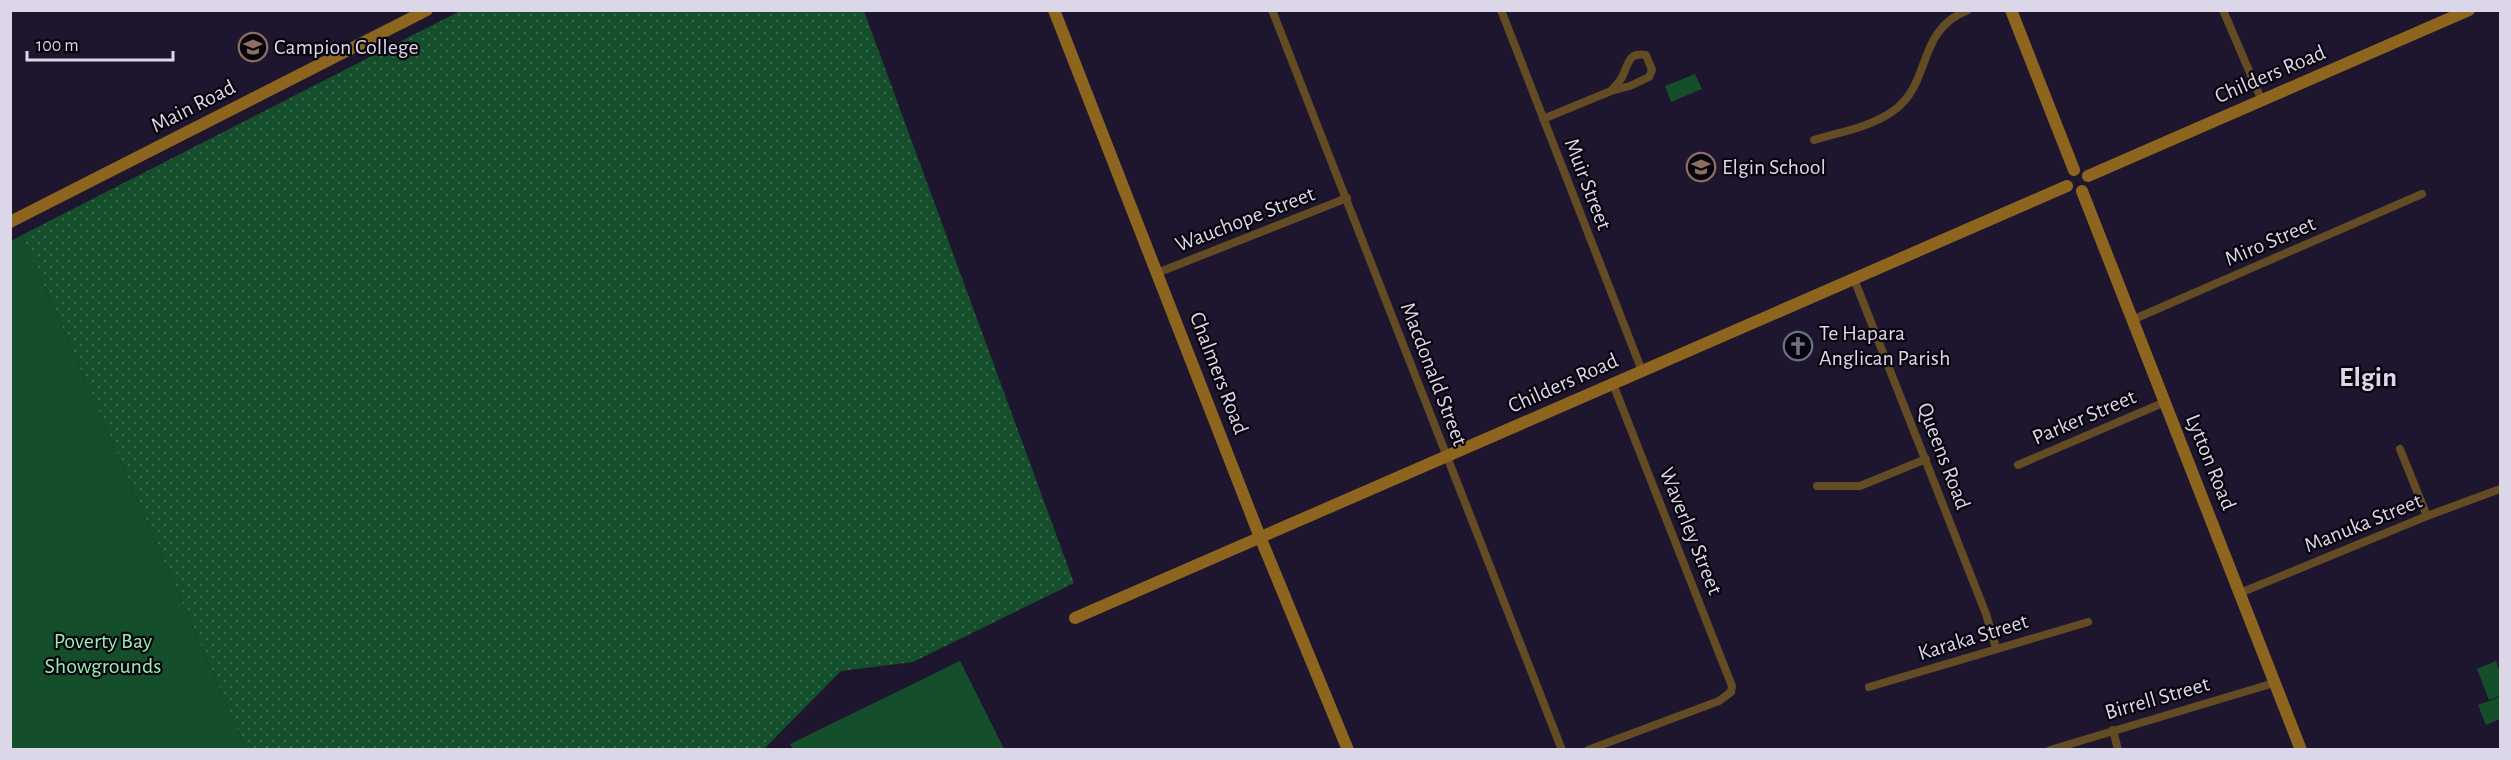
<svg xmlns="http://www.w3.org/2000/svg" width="2511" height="760" viewBox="0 0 2511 760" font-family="'Alegreya Sans',sans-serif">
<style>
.grass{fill:url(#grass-dots)}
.park{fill:#144e2b}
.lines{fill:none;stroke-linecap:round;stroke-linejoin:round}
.street{stroke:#634b23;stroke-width:8}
.secondary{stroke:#8d651e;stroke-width:12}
.labels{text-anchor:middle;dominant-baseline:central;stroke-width:4.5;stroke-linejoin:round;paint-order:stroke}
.poi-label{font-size:22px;fill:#dcd7e8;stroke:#07040e;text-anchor:start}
.street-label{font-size:22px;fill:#dcd7e8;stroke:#07040e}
.park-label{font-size:22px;fill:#98ecb1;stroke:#07040e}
.district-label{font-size:28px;font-weight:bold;fill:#dcd7e8;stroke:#07040e}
</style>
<defs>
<pattern id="grass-dots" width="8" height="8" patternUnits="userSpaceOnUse" patternTransform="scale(1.5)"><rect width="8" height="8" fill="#144e2b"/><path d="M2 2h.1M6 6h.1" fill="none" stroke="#36674a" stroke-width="1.8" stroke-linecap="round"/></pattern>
</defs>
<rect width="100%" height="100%" fill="#1e162e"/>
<!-- grass -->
<path class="grass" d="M460 11H864L1074 583 913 662 841 671 764 749H246L22 235Z"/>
<!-- park -->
<g class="park">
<path d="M1695 74 1702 89 1671 102 1665 86Z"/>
<path d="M22 235 246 749H11L10 242Z"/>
<path d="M960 661 1004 749H793L790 744Z"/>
<path d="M2496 661 2500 673V696L2489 700 2477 669Z"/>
<path d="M2500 697V719L2486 725 2478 705Z"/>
</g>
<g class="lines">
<!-- street -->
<g class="street">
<path d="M1272 10 1562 750"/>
<path d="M1501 10 1642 371"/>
<path d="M2223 10 2262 101"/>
<path d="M1543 119 1611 91 1630 86 1649 77 1652 70 1646 55C1629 52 1629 62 1623 75 1621 81 1615 86 1611 91"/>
<path d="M1814 140C1840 132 1871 127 1893 111 1933 83 1915 31 1968 10"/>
<path d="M1157 273 1347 198"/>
<path d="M1854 279 1986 614 1996 648"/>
<path d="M2132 320 2422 194"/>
<path d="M2400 449 2427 516"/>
<path d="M2018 465 2165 402"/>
<path d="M1817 486H1860L1926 459"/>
<path d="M2240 593 2427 516 2500 489"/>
<path d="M1869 687 2088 622"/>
<path d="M2113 730 2118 750"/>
<path d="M1588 750 1719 701 1731 692 1732 686 1613 384"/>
<path d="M2050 750 2274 683"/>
</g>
<!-- secondary -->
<g class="secondary">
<path d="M1054 10 1256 527 1348 750"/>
<path d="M2011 10 2074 170"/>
<path d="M2088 176 2469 10"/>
<path d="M2082 191 2301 750"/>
<path d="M10 222 427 10"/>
<path d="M1075 618 2067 186"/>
</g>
</g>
<!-- icons -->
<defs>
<g id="school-ring" transform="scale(1.5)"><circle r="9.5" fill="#07040e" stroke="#8d6e63" stroke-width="1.5"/><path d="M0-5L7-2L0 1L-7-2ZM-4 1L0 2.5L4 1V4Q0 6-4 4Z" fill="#8d6e63"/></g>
<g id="church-ring" transform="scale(1.5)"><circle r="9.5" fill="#07040e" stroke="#6b7280" stroke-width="1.5"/><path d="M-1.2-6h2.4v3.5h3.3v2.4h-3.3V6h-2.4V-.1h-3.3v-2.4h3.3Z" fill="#6b7280"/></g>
</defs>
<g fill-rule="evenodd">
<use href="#school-ring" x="253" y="47"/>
<use href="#school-ring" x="1701" y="167"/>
<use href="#church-ring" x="1798" y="346"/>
</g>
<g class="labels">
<!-- poi labels -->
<g class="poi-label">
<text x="274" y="47">Campion College</text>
<text x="1722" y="167">Elgin School</text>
<text x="1819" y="333">Te Hapara<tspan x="1819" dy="25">Anglican Parish</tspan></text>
</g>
<!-- street labels -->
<g class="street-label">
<text transform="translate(2270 74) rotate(-23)">Childers Road</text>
<text transform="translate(193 106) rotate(-27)">Main Road</text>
<text transform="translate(1588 184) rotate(69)">Muir Street</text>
<text transform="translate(1245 219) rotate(-21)">Wauchope Street</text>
<text transform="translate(2270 241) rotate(-23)">Miro Street</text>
<text transform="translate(1219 373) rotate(69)">Chalmers Road</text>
<text transform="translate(1434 374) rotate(69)">Macdonald Street</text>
<text transform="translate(1563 383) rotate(-24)">Childers Road</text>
<text transform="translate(2084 417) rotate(-23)">Parker Street</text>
<text transform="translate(1944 456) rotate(69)">Queens Road</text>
<text transform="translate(2211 462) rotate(68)">Lytton Road</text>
<text transform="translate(2363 523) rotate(-22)">Manuka Street</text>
<text transform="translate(1691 531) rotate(68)">Waverley Street</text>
<text transform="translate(1973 637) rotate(-17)">Karaka Street</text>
<text transform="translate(2157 698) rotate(-16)">Birrell Street</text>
</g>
<!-- park labels -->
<g class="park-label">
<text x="103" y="641">Poverty Bay<tspan x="103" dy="25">Showgrounds</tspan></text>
</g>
<!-- district labels -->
<g class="district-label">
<text x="2368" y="378">Elgin</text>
</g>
</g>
<!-- border -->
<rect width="2511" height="760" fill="none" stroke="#dcd7e8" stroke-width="24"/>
<!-- scale -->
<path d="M27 51v9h146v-9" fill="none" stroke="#dcd7e8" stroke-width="3"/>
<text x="36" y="51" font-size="18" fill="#dcd7e8" stroke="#07040e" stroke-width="4.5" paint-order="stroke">100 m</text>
</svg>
